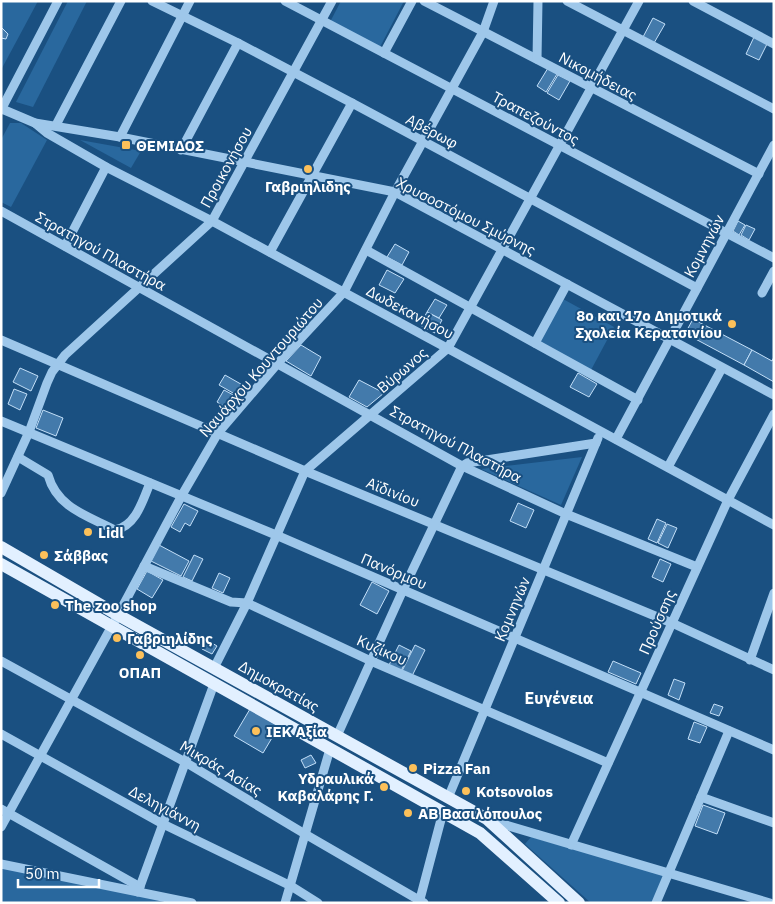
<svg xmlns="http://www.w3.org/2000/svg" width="775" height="904" viewBox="0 0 775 904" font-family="'IBM Plex Sans',sans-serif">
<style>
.green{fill:#29689e}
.building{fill:#437aab;stroke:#c3dff8}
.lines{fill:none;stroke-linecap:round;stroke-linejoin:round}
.minor{stroke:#9ec7ea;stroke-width:9}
.major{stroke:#e2f0ff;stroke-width:12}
.poi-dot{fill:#fcc05a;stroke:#1a5081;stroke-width:2}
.labels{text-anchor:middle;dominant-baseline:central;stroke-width:4;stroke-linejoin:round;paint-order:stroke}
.street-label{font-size:15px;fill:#fff;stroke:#1a5081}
.poi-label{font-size:15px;font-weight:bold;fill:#fff;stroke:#1a5081;text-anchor:start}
.neighbourhood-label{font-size:16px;font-weight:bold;fill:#fff;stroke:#1a5081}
</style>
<rect width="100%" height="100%" fill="#1a5081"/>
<!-- green -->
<g class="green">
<path d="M1 1H38L1 70Z"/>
<path d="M68 1H87L33 107 16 102Z"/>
<path d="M341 1H404L380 47 330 22Z"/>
<path d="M10 123H21L47 140 11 207 1 202V140Z"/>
<path d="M80 140 141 151 131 168Z"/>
<path d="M563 299 614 327 591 370 539 341Z"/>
<path d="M582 457 561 505 481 469Z"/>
<path d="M531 837 666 875 654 903H591L525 844Z"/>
<path d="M1 866 189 903H1Z"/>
</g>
<!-- building -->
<g class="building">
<path d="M653 18 665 24 654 43 643 37Z"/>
<path d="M1 27 8 34 6 39 1 38Z"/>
<path d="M754 37 767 44 759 60 746 54Z"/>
<path d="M548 68 557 74 546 92 537 86Z"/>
<path d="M558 75 570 81 559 100 547 93Z"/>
<path d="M738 221 745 225 739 235 733 231Z"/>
<path d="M746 225 755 229 749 240 741 235Z"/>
<path d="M395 244 409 252 402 265 387 257Z"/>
<path d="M387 270 404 279 395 293 379 285Z"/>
<path d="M435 299 447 305 439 318 427 312Z"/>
<path d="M427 312 442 320 435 333 420 325Z"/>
<path d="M693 319 752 350 744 365 688 335 690 332 687 330Z"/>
<path d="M301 345 321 357 311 376 286 361Z"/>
<path d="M752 350 772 361 774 357V382L744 365Z"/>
<path d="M20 368 38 376 31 391 13 382Z"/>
<path d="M578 373 597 384 589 397 570 387Z"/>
<path d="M225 375 246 387 240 397 219 385Z"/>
<path d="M359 380 384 393 367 407 349 397Z"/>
<path d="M14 389 27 394 20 410 8 404Z"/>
<path d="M224 390 239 398 232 411 217 402Z"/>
<path d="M43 410 63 418 56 436 36 428Z"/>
<path d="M518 503 534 510 526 528 510 521Z"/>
<path d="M184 504 198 511 190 526 185 523 180 532 171 527Z"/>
<path d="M657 519 666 523 657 543 648 539Z"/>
<path d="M667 524 677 528 668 548 658 543Z"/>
<path d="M159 545 189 561 181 576 151 561Z"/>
<path d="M194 555 203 559 192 581 183 577Z"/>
<path d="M660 559 671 564 663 582 652 577Z"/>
<path d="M147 571 163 580 152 598 137 589Z"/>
<path d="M219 573 230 578 223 593 212 588Z"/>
<path d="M372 582 389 591 377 614 360 605Z"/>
<path d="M207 640 217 646 212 654 202 649Z"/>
<path d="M399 645 411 651 401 671 389 665Z"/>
<path d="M415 645 425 650 412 676 402 671Z"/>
<path d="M613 661 641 673 636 684 608 672Z"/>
<path d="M674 679 685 683 679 700 668 695Z"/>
<path d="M714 704 723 707 719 716 710 713Z"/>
<path d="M250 709 279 726 263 753 234 736Z"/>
<path d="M694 722 707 727 700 743 688 739Z"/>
<path d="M311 755 316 763 305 768 301 760Z"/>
<path d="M703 805 725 813 717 834 695 826Z"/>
</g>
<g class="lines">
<!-- minor -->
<g class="minor">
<path d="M152 1 238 43 352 103 697 288"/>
<path d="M285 1 774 258"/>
<path d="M424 1 759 174"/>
<path d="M567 1 774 109"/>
<path d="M693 1 774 44"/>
<path d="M384 53 412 1"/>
<path d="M537 59 538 1"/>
<path d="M2 109 35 123 120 137 395 192 774 395"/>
<path d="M1 110 58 1"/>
<path d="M35 123 47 133 106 167 212 221 774 525"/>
<path d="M56 125 121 1"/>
<path d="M120 137 190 1"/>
<path d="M181 150 238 43"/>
<path d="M1 211 462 466 566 514 697 567"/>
<path d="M65 246 106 167"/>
<path d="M366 250 638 400"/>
<path d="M270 252 352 103"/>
<path d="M762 293 774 271"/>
<path d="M1 340 305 471 672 623 774 670"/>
<path d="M535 343 567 284"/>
<path d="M1 421 276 535 774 750"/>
<path d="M616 439 774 145"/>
<path d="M18 457 48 475C57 508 88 516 115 530 136 526 143 500 150 483"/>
<path d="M668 467 722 368"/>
<path d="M1 493 29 432 47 383 52 372 65 355 212 221 332 1"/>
<path d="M144 566 231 602 247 603 371 661 608 763"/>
<path d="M750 660 774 593"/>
<path d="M1 661 185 762 305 834 424 903"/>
<path d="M214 668 247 603 305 471 448 348 639 1"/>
<path d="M1 734 163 824 291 886 318 903"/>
<path d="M337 736 403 590 462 466 467 463 596 443"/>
<path d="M701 797 774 823"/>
<path d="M448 798 598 438"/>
<path d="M1 809 140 887"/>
<path d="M492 821 770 903"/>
<path d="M1 827 118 615 182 495 218 433 278 363 344 292 395 192 483 32 494 1"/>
<path d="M571 845 728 500 774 414"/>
<path d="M1 864 192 903"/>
<path d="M138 892 214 684"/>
<path d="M285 903 330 749"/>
<path d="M419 903 443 812"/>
<path d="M656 903 729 731"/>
</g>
<!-- major -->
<g class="major">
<path d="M1 547 118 615 487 819 579 903"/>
<path d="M1 564 480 833 559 903"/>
</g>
</g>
<!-- markers -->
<g class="poi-dot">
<rect x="121" y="140" width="10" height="10" rx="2.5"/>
<circle cx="308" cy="169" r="5"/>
<circle cx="732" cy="324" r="5"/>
<circle cx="88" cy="532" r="5"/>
<circle cx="44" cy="555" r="5"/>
<circle cx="55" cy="605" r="5"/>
<circle cx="117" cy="638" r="5"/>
<circle cx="140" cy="655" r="5"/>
<circle cx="256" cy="731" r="5"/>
<circle cx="413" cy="768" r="5"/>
<circle cx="384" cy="787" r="5"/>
<circle cx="466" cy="791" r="5"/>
<circle cx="408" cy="813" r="5"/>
</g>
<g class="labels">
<!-- street labels -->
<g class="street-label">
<text transform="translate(598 76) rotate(28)">Νικομήδειας</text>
<text transform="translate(536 118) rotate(28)">Τραπεζούντος</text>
<text transform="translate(432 131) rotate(28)">Αβέρωφ</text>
<text transform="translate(226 167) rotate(-61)">Προικονήσου</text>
<text transform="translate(466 216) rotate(27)">Χρυσοστόμου Σμύρνης</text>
<text transform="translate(704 246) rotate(-62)">Κομνηνών</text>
<text transform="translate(101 251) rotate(29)">Στρατηγού Πλαστήρα</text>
<text transform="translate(410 312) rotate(28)">Δωδεκανήσου</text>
<text transform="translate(261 367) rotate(-49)">Ναυάρχου Κουντουριώτου</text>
<text transform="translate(402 370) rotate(-41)">Βύρωνος</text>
<text transform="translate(456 444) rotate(28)">Στρατηγού Πλαστήρα</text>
<text transform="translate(393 492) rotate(22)">Αϊδινίου</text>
<text transform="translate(394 571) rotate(23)">Πανόρμου</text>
<text transform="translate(512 609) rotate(-67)">Κομνηνών</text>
<text transform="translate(657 622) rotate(-66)">Προύσσης</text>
<text transform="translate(382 650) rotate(24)">Κυζίκου</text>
<text transform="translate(279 686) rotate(29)">Δημοκρατίας</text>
<text transform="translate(221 768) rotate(31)">Μικράς Ασίας</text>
<text transform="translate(165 808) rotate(28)">Δεληγιάννη</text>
</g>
<!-- poi labels -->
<g class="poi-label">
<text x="136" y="145">ΘΕΜΙΔΟΣ</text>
<text x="308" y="186" text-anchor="middle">Γαβριηλιδης</text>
<text x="722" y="315" text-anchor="end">8ο και 17ο Δημοτικά<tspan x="722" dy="17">Σχολεία Κερατσινίου</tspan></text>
<text x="98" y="532">Lidl</text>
<text x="54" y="555">Σάββας</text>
<text x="65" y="605">The zoo shop</text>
<text x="127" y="638">Γαβριηλίδης</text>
<text x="140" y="672" text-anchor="middle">ΟΠΑΠ</text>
<text x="266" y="731">ΙΕΚ Αξία</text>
<text x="423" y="768">Pizza Fan</text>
<text x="374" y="778" text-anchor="end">Υδραυλικά<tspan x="374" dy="17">Καβαλάρης Γ.</tspan></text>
<text x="476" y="791">Kotsovolos</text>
<text x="418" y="813">ΑΒ Βασιλόπουλος</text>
</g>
<!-- neighbourhood labels -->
<g class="neighbourhood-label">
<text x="559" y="698">Ευγένεια</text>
</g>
</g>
<!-- border -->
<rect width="775" height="904" fill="none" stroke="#ffffff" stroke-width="5"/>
<!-- scale -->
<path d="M18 879v8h81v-8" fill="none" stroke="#ffffff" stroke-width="2.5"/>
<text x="25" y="879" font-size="15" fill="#ffffff" stroke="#1a5081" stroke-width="4" paint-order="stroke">50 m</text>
</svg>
